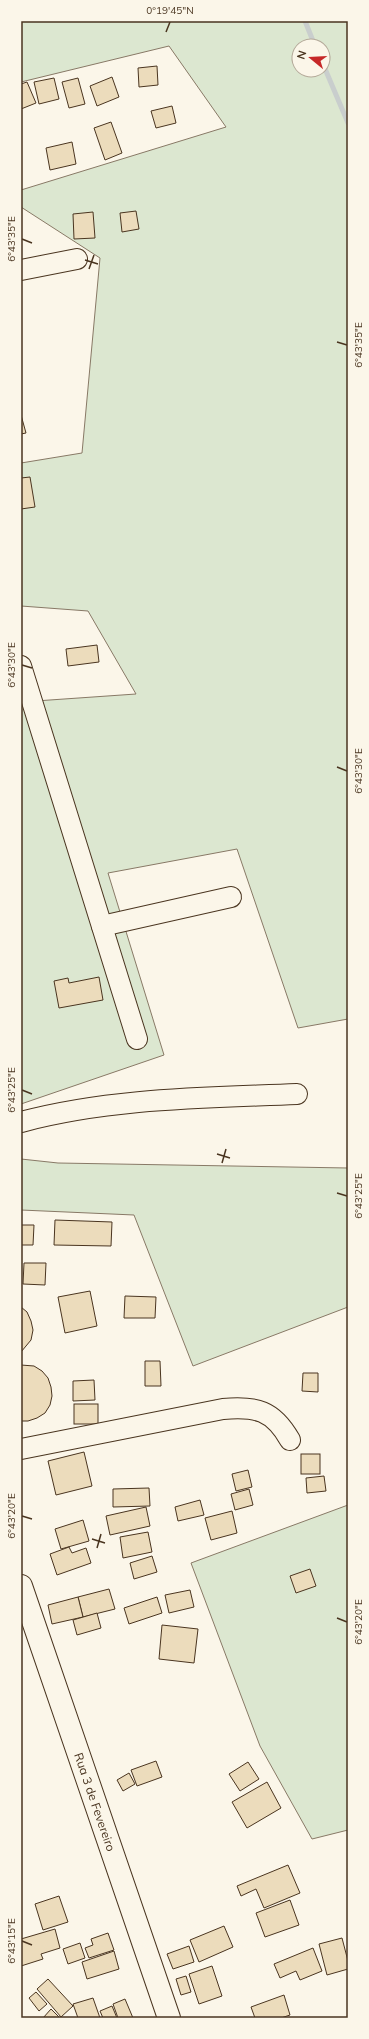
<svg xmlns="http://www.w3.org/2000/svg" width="369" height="2039" viewBox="0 0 369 2039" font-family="Mulish,sans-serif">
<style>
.green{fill:#dce7d0;stroke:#887966;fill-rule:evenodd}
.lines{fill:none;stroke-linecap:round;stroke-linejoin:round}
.stream{stroke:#c9cecd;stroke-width:5}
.building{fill:#ecdcbc;stroke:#4a3520}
.minor-casing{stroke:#4a3520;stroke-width:22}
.major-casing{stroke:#4a3520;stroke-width:24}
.minor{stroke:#fbf6e9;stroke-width:20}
.major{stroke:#fbf6e9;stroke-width:22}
.ticks{fill:none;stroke:#4a3520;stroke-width:1.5}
.labels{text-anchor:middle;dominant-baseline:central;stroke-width:3;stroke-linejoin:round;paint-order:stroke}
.street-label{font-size:12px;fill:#4a3520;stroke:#fbf6e9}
.neatline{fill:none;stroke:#4a3520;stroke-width:1.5}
.ticks-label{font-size:10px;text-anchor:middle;fill:#4a3520}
</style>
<rect width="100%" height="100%" fill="#fbf6e9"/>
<!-- green -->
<g class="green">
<path d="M21 21H348V1019L298 1028 237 849 108 873 164 1055 21 1104V702L136 694 88 611 21 606V463L82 453 100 258 21 207V190L226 127 169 46 21 82ZM299 46H323V70H299Z"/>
<path d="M21 1159 58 1163 348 1168V1307L193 1366 134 1215 21 1210Z"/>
<path d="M348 1505V1830L312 1839 260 1746 191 1563Z"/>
</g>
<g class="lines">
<!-- stream -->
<g class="stream">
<path d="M305 21 315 46"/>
<path d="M323 64 348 123"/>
</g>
</g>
<!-- building -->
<g class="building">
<path d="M157 66 158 85 139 87 138 68Z"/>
<path d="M112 77 119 97 97 106 90 86Z"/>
<path d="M54 78 59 99 39 104 34 82Z"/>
<path d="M78 78 85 104 69 108 62 82Z"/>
<path d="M27 82 36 103 21 109V84Z"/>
<path d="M172 106 176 123 156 128 151 111Z"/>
<path d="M111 122 122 153 105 160 94 128Z"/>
<path d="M72 142 76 164 50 170 46 148Z"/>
<path d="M136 211 139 229 122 232 120 213Z"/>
<path d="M93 212 95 238 74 239 73 214Z"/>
<path d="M21 415 26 433 21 434Z"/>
<path d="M30 477 35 507 21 509V478Z"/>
<path d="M97 645 99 662 68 666 66 649Z"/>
<path d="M99 977 103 1000 59 1008 54 981 68 978 69 983Z"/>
<path d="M55 1220 112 1222 111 1246 54 1245Z"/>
<path d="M21 1225H34L33 1245H21Z"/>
<path d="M24 1263H46L45 1285 23 1284Z"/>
<path d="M90 1291 97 1326 65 1333 58 1297Z"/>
<path d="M125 1296 156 1297 155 1318H124Z"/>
<path d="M21 1307 27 1312 31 1321 33 1330 31 1340 21 1352Z"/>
<path d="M145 1361H160L161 1386H145Z"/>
<path d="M21 1365 34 1366 42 1371 48 1378 51 1387 52 1396 50 1405 45 1413 37 1418 28 1421H21Z"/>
<path d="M303 1373H318V1392L302 1391Z"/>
<path d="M94 1380 95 1400 73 1401V1381Z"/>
<rect x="74" y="1404" width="24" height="20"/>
<path d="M84 1452 92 1486 56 1495 48 1461Z"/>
<rect x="301" y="1454" width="19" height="20"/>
<path d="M248 1470 252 1487 236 1491 232 1474Z"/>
<path d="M324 1476 326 1491 307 1493 306 1478Z"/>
<path d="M149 1488 150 1506 113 1507V1489Z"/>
<path d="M249 1489 253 1505 235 1510 231 1494Z"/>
<path d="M200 1500 204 1515 178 1521 175 1507Z"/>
<path d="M146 1507 150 1526 110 1535 106 1516Z"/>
<path d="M232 1511 237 1533 211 1540 205 1518Z"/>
<path d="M83 1520 89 1541 61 1549 55 1529Z"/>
<path d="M148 1532 152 1552 123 1558 120 1537Z"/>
<path d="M69 1547 72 1553 86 1548 91 1563 57 1575 50 1554Z"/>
<path d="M152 1556 157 1572 134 1579 130 1563Z"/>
<path d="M310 1569 316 1586 296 1593 290 1576Z"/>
<path d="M109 1589 115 1609 83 1617 78 1597Z"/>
<path d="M190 1590 194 1607 169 1613 165 1595Z"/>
<path d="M78 1597 83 1617 52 1624 48 1605Z"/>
<path d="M157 1597 162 1613 129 1624 124 1608Z"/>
<path d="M97 1613 101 1628 77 1635 73 1620Z"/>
<path d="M162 1625 198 1629 194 1663 159 1659Z"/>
<path d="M156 1761 162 1777 137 1786 131 1770Z"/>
<path d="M248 1762 259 1779 240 1791 229 1774Z"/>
<path d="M129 1773 135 1784 123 1791 117 1780Z"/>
<path d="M267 1782 281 1808 247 1828 232 1802Z"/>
<path d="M288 1865 300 1893 264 1908 256 1889 241 1896 237 1886Z"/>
<path d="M59 1896 68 1922 43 1930 35 1904Z"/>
<path d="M290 1900 299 1925 265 1937 256 1913Z"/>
<path d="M224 1926 233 1947 199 1962 190 1940Z"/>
<path d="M55 1929 60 1948 41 1954 43 1959 21 1966V1939Z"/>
<path d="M108 1933 114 1950 89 1958 85 1948 93 1945 91 1939Z"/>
<path d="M342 1938 348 1961V1969L327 1975 319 1944Z"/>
<path d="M80 1943 85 1958 68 1964 63 1949Z"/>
<path d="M189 1946 194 1962 173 1969 167 1954Z"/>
<path d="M313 1948 322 1971 300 1980 296 1971 280 1978 274 1964Z"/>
<path d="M114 1951 119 1969 87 1979 82 1962Z"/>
<path d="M212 1966 222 1996 199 2004 189 1974Z"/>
<path d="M186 1976 191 1992 181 1995 176 1979Z"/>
<path d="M48 1979 73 2006 61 2017 37 1989Z"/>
<path d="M36 1992 47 2004 39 2011 29 1998Z"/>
<path d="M284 1995 290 2015 281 2018H255L251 2007Z"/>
<path d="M93 1998 100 2018H78L73 2004Z"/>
<path d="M125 1999 133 2018H118L113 2004Z"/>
<path d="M112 2006 117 2018H103L100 2011Z"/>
<path d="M51 2009 60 2018H43Z"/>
</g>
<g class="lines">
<!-- minor casing -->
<g class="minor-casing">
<g id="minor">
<path d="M21 270 77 259"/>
<path d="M21 666 137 1039"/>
<path d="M102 926 231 897"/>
<path d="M21 1122C111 1098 204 1098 297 1094"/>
<path d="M21 1449 223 1409C256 1406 273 1410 290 1440"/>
</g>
</g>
<!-- major casing -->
<g class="major-casing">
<path id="major" d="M21 1586 169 2018"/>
</g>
<!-- minor -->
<use href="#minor" class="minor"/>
<!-- major -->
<use href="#major" class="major"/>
</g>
<!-- ticks -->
<path class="ticks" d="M166 32 170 22M22 239 32 243M85 260 98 264M89 269 94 255M337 342 347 345M22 665 32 668M337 767 347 771M22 1090 32 1094M217 1154 230 1158M222 1163 226 1149M337 1193 347 1196M22 1516 32 1519M92 1539 105 1543M97 1548 101 1534M337 1618 347 1622M22 1941 32 1945"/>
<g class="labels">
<!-- street labels -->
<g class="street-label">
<text transform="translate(95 1802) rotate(71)">Rua 3 de Fevereiro</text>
</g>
</g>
<!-- border -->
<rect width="369" height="2039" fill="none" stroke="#fbf6e9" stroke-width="44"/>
<!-- north arrow -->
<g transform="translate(311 58) rotate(288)"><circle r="19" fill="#fbf6e9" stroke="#b4a999"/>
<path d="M0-3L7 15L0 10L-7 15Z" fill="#c62828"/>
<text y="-6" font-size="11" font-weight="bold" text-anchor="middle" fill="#4a3520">N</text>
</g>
<rect x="22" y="22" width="325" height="1995" class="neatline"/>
<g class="ticks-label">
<text x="170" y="14">0°19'45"N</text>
<text transform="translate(11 239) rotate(-90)" y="4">6°43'35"E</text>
<text transform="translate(358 345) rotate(-90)" y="4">6°43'35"E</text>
<text transform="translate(11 665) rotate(-90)" y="4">6°43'30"E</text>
<text transform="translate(358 771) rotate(-90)" y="4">6°43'30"E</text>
<text transform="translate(11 1090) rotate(-90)" y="4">6°43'25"E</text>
<text transform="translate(358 1196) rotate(-90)" y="4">6°43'25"E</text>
<text transform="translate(11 1516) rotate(-90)" y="4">6°43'20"E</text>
<text transform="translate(358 1622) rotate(-90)" y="4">6°43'20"E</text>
<text transform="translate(11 1941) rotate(-90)" y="4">6°43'15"E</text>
</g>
</svg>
